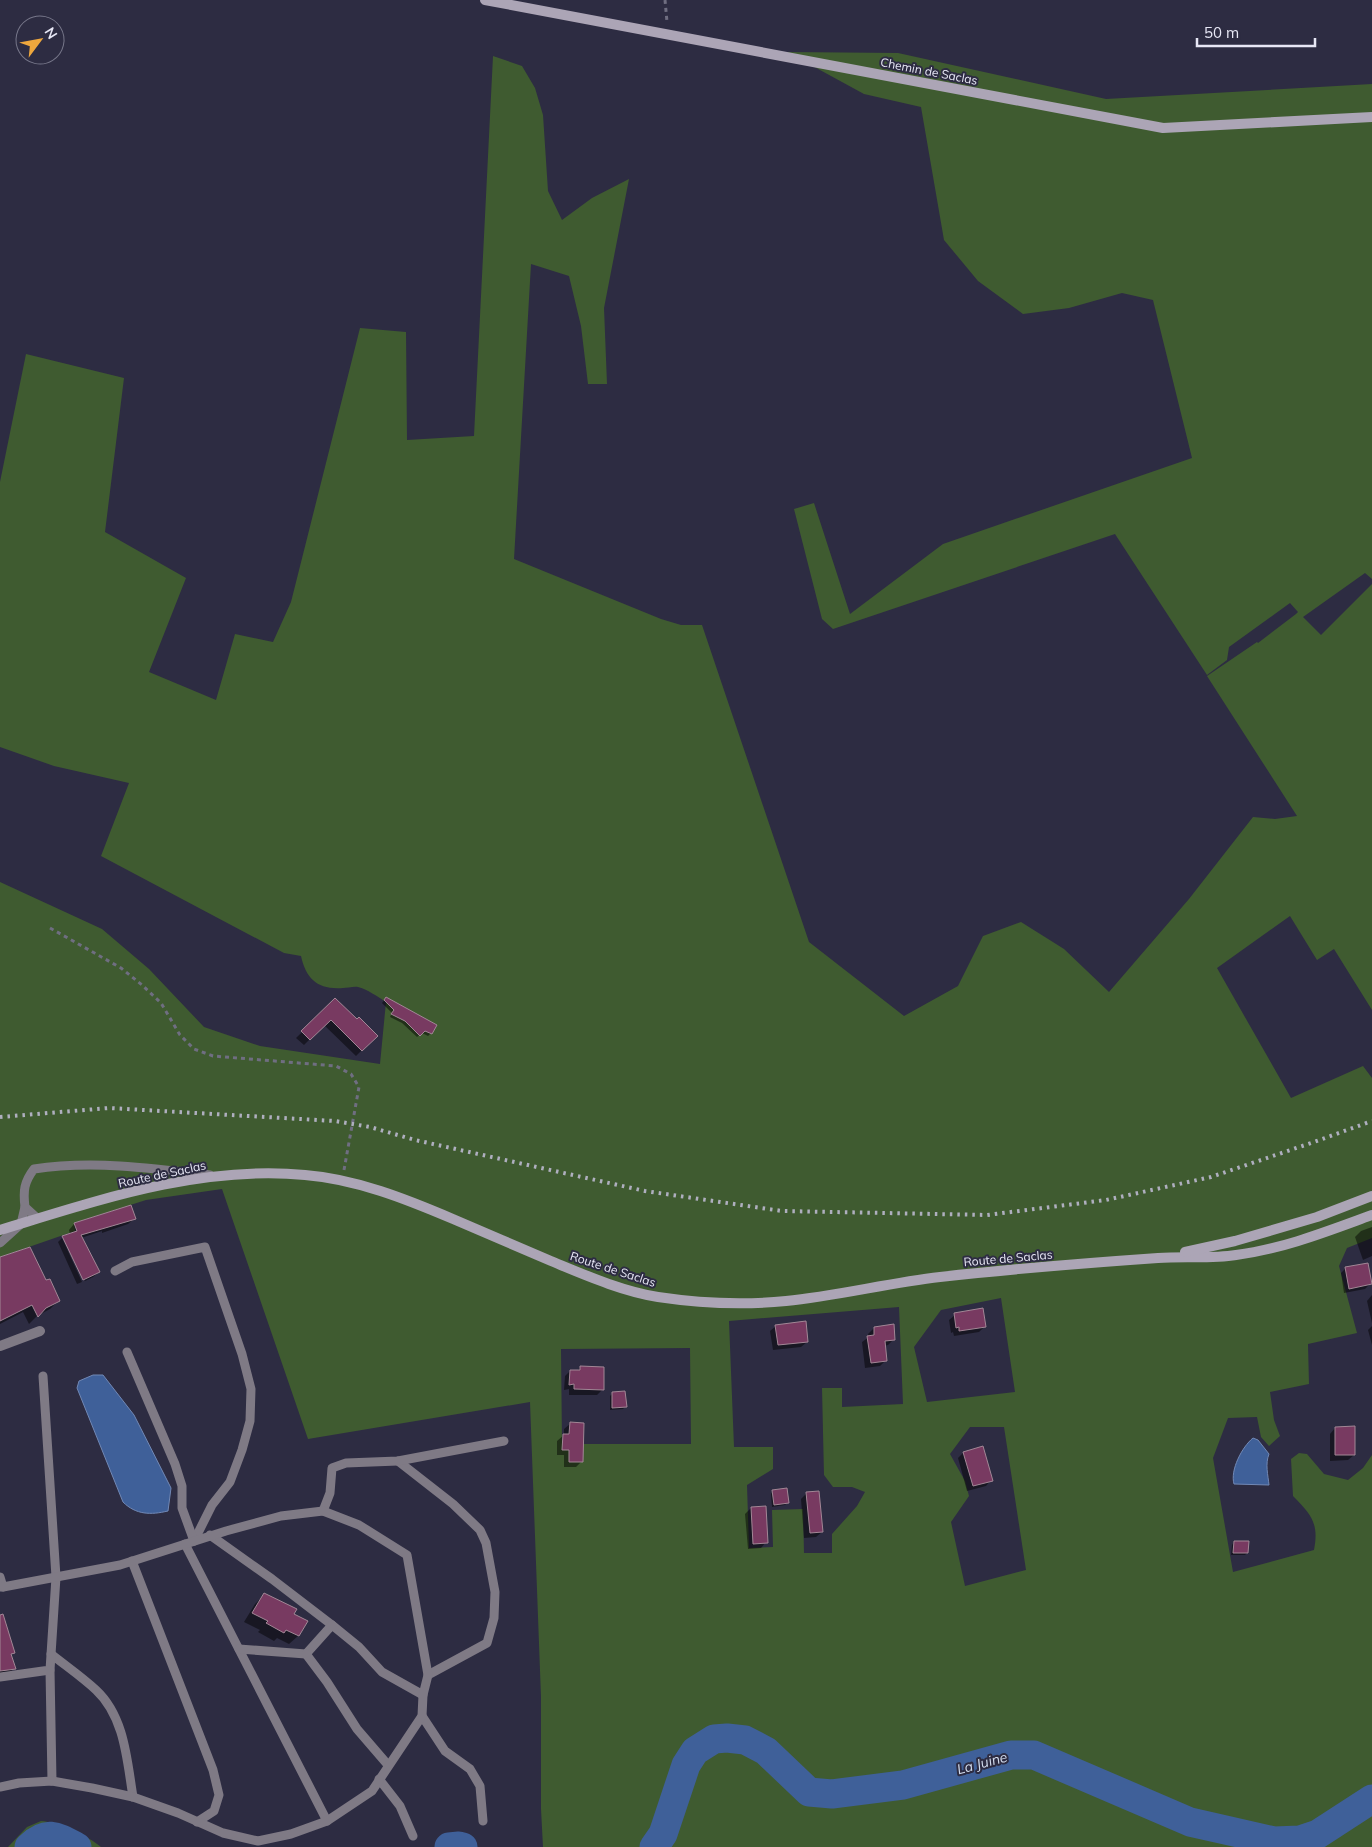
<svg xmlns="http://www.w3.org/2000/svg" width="1372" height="1847" viewBox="0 0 1372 1847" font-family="Mulish,sans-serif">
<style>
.green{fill:#3f5b30;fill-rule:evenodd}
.water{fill:#3f6099;stroke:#7188b5}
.shadow{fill:#0007}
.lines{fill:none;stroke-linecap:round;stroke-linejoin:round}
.river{stroke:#3f6099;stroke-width:29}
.building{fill:#783a61;stroke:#a28796}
.path{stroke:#6f6e81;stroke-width:3;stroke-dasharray:4 4;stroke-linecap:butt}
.lane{stroke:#7f7a85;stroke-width:9}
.street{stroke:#7f7a85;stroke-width:10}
.secondary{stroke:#aca5b6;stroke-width:10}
.rail{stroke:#afafbf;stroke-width:4;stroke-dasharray:2.5 5;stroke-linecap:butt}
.labels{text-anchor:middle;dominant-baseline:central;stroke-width:4;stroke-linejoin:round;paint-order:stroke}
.street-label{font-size:12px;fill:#e7e7f5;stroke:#2d2c42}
.water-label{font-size:14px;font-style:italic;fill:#d3ddee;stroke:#2d2c42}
</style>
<rect width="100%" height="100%" fill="#2d2c42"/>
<!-- green -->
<g class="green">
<path d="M787 52 898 53 1106 99 1372 84V579L1365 573 1303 617 1321 635 1372 584V1010L1334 949 1317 960 1290 916 1217 968 1291 1098 1363 1066 1372 1078V1238L1347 1248 1339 1266 1357 1333 1308 1344 1309 1384 1270 1392 1274 1420 1280 1436 1269 1446 1261 1437 1257 1417 1228 1418 1213 1458 1233 1572 1314 1550C1319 1524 1312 1515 1293 1496L1291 1459 1299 1453 1307 1454 1324 1474 1348 1480 1363 1468 1372 1455V1847H543L541 1809V1697L530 1402 308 1439 222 1189 146 1200 74 1223 75 1231 0 1257V882L102 929 149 969 204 1027 260 1046 380 1064 386 1002C378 997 367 989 358 987 354 986 347 988 343 988 318 990 306 979 301 956L284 953 101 856 129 783 54 766 0 747V482L26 354 124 378 105 532 186 578 149 672 216 700 235 634 273 642 291 602 360 328 406 332 407 440 474 436 493 56 522 66 535 88 543 115 548 191 562 220 592 198 629 179 604 308 607 384H588L581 326 569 276 531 264 514 559 661 619 681 625H702L809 942 904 1016 958 986 983 936 1021 922 1064 949 1109 992 1189 899 1253 817 1275 819 1297 816 1207 676 1257 642 1258 643 1296 614 1298 612 1290 603 1229 647 1227 660 1207 675 1115 534 833 629 822 619 794 509 814 503 850 614 943 544 1192 458 1153 300 1122 293 1069 308 1023 314 978 281 944 240 921 107 864 94ZM1001 1298 1015 1392 927 1402 914 1347 941 1310ZM899 1307 903 1404 842 1407V1388H822L824 1475 833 1487H852L865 1492 857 1506 832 1534V1553H804L803 1509 772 1510 773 1547 749 1548 747 1485 773 1469V1447H734L729 1321ZM690 1348 691 1444H562L561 1349ZM970 1427H1004L1026 1570 965 1586 951 1522 969 1496 965 1481 950 1454Z"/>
<path d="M41 1821C58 1822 88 1836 101 1847H8L27 1827Z"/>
</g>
<!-- water -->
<g class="water">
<path d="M93 1375H103L134 1415 171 1488 168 1511C151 1515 136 1515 123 1502L77 1388 79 1381Z"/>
<path d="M1253 1438 1258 1440 1269 1454C1265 1464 1268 1475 1269 1485L1234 1484C1230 1470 1242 1447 1253 1438Z"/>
</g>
<!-- shadow -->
<g class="shadow">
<path d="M386 998 435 1025 431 1033 428 1036 422 1033 417 1037 402 1023 390 1017 392 1013 382 1003Z"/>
<path d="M335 1000 376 1036 356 1056 324 1025 304 1045 296 1038Z"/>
<path d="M130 1207 134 1219 128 1224 102 1233V1231L81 1238 99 1272 93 1277 85 1281 65 1238H62L82 1282 77 1284 58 1242 63 1237 70 1234 69 1230 74 1224Z"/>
<path d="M1372 1227V1256L1363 1260 1355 1237 1361 1231Z"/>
<path d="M0 1259 45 1282 59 1300 50 1309 37 1316 29 1324 23 1312 0 1324Z"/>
<path d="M1346 1268 1370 1284 1365 1289 1344 1293 1341 1273Z"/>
<path d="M1372 1295V1323L1367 1301Z"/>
<path d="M955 1315 985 1326 979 1332 954 1336 953 1332 951 1333 949 1320Z"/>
<path d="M776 1326 807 1342 801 1347 773 1350 770 1331Z"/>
<path d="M1372 1326V1345L1368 1330Z"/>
<path d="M874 1328 894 1339 888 1345 884 1346 885 1361 880 1366 865 1368 862 1342 869 1337 868 1334Z"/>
<path d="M581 1367 603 1389 597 1395H569V1389L564 1390 565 1376 570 1371H577Z"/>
<path d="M612 1394 626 1406 623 1409 610 1410V1396Z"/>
<path d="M570 1424 582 1461 576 1467H564V1455H557V1441L564 1435V1429Z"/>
<path d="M1335 1428 1354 1455 1348 1460 1330 1461V1434Z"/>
<path d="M963 1453 991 1480 986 1486 967 1491 958 1458Z"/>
<path d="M773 1491 787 1503 785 1505 772 1507 771 1494Z"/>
<path d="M807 1493 822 1532 816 1537 804 1538 801 1499Z"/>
<path d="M751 1508 766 1542 761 1548 748 1549 745 1514Z"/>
<path d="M1234 1542 1247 1553 1245 1555H1231L1232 1545Z"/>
<path d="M264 1595 292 1614 306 1622 298 1636 289 1644 277 1638 274 1641 258 1632 260 1630 244 1622 255 1604Z"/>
<path d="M0 1619 13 1652 10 1656 14 1668 9 1674 0 1675Z"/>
</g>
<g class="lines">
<!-- river -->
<g class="river">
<path d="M29 1847C47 1829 58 1837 77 1847"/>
<path d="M449 1847 459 1846 463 1847"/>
<path d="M654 1847 663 1834 686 1765 695 1751 714 1739 727 1738 745 1740 766 1751 809 1792 832 1794 903 1785 1011 1755H1034L1190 1822 1274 1841 1300 1840 1318 1834 1372 1799"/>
</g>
</g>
<!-- building -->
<g class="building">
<path d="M386 997 437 1025 432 1034 425 1031 420 1036 405 1021 391 1014 394 1010 384 1000Z"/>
<path d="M335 998 357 1019 359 1017 378 1036 362 1051 331 1020 310 1040 301 1031Z"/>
<path d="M131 1205 136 1219 81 1235 100 1272 83 1280 62 1236 77 1231 74 1223Z"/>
<path d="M30 1247 46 1280 50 1279 60 1301 46 1308 38 1317 32 1305 0 1321V1257Z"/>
<path d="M1368 1263 1372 1284 1349 1289 1345 1267Z"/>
<path d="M983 1308 986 1327 959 1331V1327L956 1328 954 1313Z"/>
<path d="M806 1321 808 1342 778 1345 775 1325Z"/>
<path d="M894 1324 895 1340 885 1341 887 1361 871 1363 867 1336 874 1335V1327Z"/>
<path d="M580 1366 604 1367V1390L574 1389V1384L569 1385 570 1370H580Z"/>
<path d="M625 1391 627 1407 612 1408V1392Z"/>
<path d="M570 1422 584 1423 583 1462H569V1450H562L563 1434H569Z"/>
<path d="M1355 1426V1455H1335V1427Z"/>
<path d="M983 1446 993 1481 973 1486 963 1452Z"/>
<path d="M787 1488 789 1503 774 1505 772 1490Z"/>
<path d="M819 1491 823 1532 810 1533 806 1492Z"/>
<path d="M766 1506 768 1543 753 1544 751 1507Z"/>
<path d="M1234 1541H1249L1248 1553H1233Z"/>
<path d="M264 1593 297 1609 294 1614 308 1621 299 1636 286 1630 284 1633 266 1623 268 1621 252 1613Z"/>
<path d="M3 1614 15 1653 11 1654 16 1669 0 1671V1615Z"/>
</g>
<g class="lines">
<!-- path -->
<g class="path">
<path d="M665 0 667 22"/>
<path d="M50 928 121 968 142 985 161 1003 180 1035 194 1049 213 1056 336 1066 351 1074 359 1087 344 1170"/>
</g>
<!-- lane -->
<g class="lane">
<path d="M37 1218 25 1207C23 1191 24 1182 34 1169 91 1160 153 1168 210 1175"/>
<path d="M0 1243 21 1224 25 1207"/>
<path d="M115 1271 132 1262 205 1247 242 1354 251 1389 250 1421 242 1450 230 1482 212 1505 194 1541"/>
<path d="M127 1352 175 1464 182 1486V1508L194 1541"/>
<path d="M398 1461 453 1504 480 1530 486 1543 495 1592 494 1618 487 1643 428 1675"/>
<path d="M323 1511 330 1493 332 1468 346 1463 398 1461 504 1441"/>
<path d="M210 1535 272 1579 332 1625"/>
<path d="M185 1544 327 1821"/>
<path d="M132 1561 213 1770 219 1795 214 1811 197 1822"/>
<path d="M0 1577 3 1587H0"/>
<path d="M239 1649 306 1654 332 1625 359 1647 382 1672 423 1695"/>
<path d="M51 1654C66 1666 82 1677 96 1690 125 1717 127 1761 133 1797"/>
<path d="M306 1654 327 1682 357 1729 388 1765"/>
<path d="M50 1670 52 1781"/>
<path d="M0 1677 50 1670 56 1577 43 1376"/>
<path d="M422 1716 445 1751 470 1769 480 1786 483 1821"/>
<path d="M379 1779 400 1806 413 1836"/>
<path d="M0 1787 19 1783 52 1781 92 1788 133 1797 178 1813 223 1833 258 1841 291 1834 327 1821 372 1791 422 1716 423 1695 428 1675 407 1555 359 1525 323 1511 281 1516 226 1531 120 1565 3 1587"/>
</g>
<!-- street -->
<path class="street" d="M0 1346 40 1331"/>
<!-- secondary -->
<g class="secondary">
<path d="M485 0 1163 128 1372 117"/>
<path d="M0 1230C99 1200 200 1165 305 1175 356 1179 406 1199 453 1219 486 1233 518 1247 551 1261 585 1275 621 1291 658 1297 698 1303 746 1305 786 1301 837 1296 888 1283 940 1277 1012 1269 1086 1263 1158 1258 1184 1256 1211 1259 1236 1255 1283 1249 1328 1231 1372 1215"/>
<path d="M1185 1252 1235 1241 1317 1217 1372 1196"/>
</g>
<!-- rail -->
<path class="rail" d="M0 1117 109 1108 335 1121 370 1127 415 1140 645 1191 782 1211 987 1215 1106 1200 1211 1177 1314 1142 1372 1121"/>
</g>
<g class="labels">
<!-- street labels -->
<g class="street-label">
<text transform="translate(929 71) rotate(11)">Chemin de Saclas</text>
<text transform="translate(162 1174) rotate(-12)">Route de Saclas</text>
<text transform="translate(1008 1258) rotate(-5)">Route de Saclas</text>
<text transform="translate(613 1269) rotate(18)">Route de Saclas</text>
</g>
<!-- water labels -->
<g class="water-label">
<text transform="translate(982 1763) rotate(-15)">La Juine</text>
</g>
</g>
<!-- north arrow -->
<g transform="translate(40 40) rotate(58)"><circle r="24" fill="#2d2c42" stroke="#77778a"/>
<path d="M0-4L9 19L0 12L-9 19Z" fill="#eea73d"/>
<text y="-8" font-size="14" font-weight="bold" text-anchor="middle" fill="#e7e7f5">N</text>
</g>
<!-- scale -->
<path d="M1197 38v8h118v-8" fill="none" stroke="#e7e7f5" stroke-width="2.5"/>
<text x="1204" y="38" font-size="15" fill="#e7e7f5" stroke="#2d2c42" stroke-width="4" paint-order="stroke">50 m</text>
</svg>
